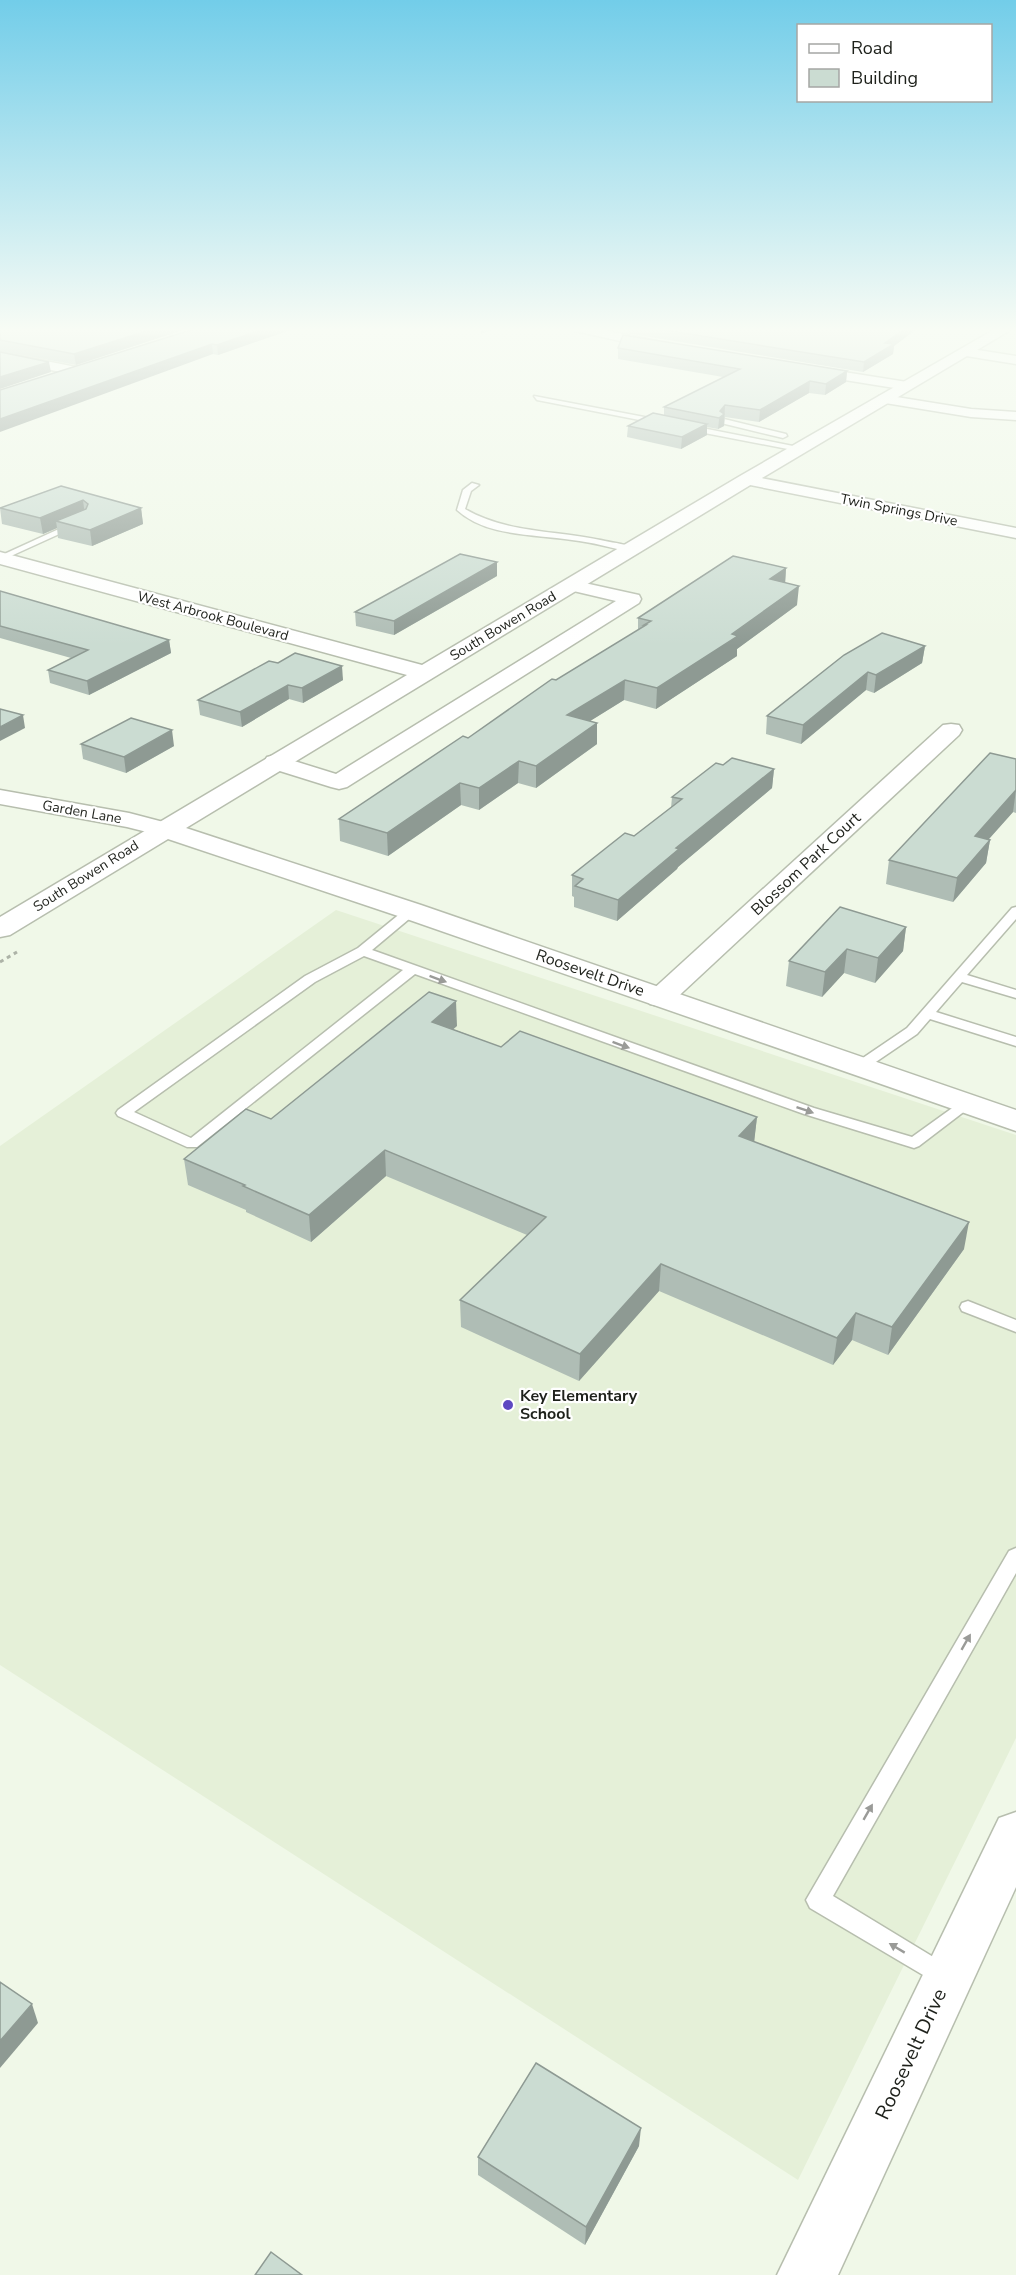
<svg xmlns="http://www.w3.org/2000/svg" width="1016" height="2275" viewBox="0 0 1016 2275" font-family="'Nunito Sans',sans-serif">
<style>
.built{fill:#e5f0d8}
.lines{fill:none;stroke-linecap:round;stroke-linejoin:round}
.lane-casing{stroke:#b7beae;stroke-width:3}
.street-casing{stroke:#b7beae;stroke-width:3}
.secondary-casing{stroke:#b7beae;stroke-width:3}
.path{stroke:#adb3a7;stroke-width:3;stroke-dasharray:4 4;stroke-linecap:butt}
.lane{fill:#fff;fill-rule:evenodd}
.street{fill:#fff;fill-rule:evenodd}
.secondary{fill:#fff;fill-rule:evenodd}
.wall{fill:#afbdb5}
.shaded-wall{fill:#8e9a93}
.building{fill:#cbdcd2;stroke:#8e9a93;stroke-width:1.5}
.oneway{fill:#9a9b98}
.poi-dot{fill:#5d48c1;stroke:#fff;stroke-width:2}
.labels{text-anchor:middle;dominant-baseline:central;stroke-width:4.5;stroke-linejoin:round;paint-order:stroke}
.far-street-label{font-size:14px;fill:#1e211b;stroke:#fff}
.street-label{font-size:16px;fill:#1e211b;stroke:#fff}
.poi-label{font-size:16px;font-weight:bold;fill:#1e211b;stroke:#fff;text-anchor:start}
.near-street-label{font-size:20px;fill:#1e211b;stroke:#fff}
</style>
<rect width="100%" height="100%" fill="#f0f8e8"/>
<!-- built -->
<path class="built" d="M336 910 1016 1135V1738L798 2180 0 1665V1146Z"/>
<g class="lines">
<!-- lane casing -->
<g class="lane-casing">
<g id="lane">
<path d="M534 396 660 420 664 422 660 424 537 400Z"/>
<path d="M724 419 786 434 787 436 783 438 721 423Z"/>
<path d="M687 425 798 447 802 449 798 451 684 429 683 427Z"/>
<path d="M472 483 479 485 471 491 465 509C508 534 558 530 605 541 614 543 628 544 635 549L631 552C611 548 592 542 572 540 535 534 486 537 457 510L463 490Z"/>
<path d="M72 523 79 525 0 561V556Z"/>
<path d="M411 907 417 911 415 914 372 950 814 1108 912 1137 962 1101 967 1100 974 1104 919 1146 914 1148 804 1114 415 974 197 1147H187L118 1116 116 1113 118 1110 305 976 358 948 407 908ZM364 956 403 970 191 1138 134 1112 315 982Z"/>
<path d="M1016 907V919L967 975 1016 990V998L962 982 936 1012 1016 1037V1046L930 1019 917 1034 864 1070H854L852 1067 854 1064 907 1028 1012 908Z"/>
<path d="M968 1301 1016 1320V1332L962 1311 960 1307 962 1303Z"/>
<path d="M1016 1548V1573L833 1896 953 1969 957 1977 953 1985 945 1988 810 1908 806 1900 1009 1551Z"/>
</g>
</g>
<!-- street casing -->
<g class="street-casing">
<g id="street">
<path d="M574 328H594L661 342 668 346 661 350 575 331Z"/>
<path d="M965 348 1016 356V364L960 355 958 352Z"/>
<path d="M0 352 76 367 83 371 76 375 0 360Z"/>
<path d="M806 366 907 382 914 386 907 390 801 373 799 370Z"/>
<path d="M884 395 971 409 1016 412V420L971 417 879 402 877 399 879 396Z"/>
<path d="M746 475 1016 528V538L740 483 738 480 740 477Z"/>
<path d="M571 580 639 595 641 599 639 603 347 787 339 789 331 787 267 767 264 762 267 757 275 755 336 774 616 601 565 589 562 585 565 581Z"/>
<path d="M951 724 959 725 962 730 959 735 670 1004 660 1006 650 1004 646 998 650 992 943 725Z"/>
<path d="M0 790 129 813 171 824 175 829 171 834 163 836 127 827 0 804Z"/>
</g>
</g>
<!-- secondary casing -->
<g class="secondary-casing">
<g id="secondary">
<path d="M997 328H1014L752 484 186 828 421 905 1016 1110V1131L401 917 168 839 10 935 0 937V917L407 675 0 564V552L422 665 740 476Z"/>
<path d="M1016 1812V1887L838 2275H777L999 1818Z"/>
</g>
</g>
<!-- path -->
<path class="path" d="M0 962 17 952"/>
<!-- lane -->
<use href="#lane" class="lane"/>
<!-- street -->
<use href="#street" class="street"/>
<!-- secondary -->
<use href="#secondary" class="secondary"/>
</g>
<!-- wall -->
<g class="wall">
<path d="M0 328H189L76 365 0 351Z"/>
<path d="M197 328H296L218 355 213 354Z"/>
<path d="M627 328H918L894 346 893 354 863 372 626 333Z"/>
<path d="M618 348 847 371 846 382 825 395 809 393 759 422 725 417 724 426 718 429 707 427V435L681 449 627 437 628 426 664 415V407L723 377 618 359Z"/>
<path d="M61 486 141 508 143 524 92 546 58 538 57 528 43 534 2 524 0 508Z"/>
<path d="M786 568 785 582 797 605 737 649V656L656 709 624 700 590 721 597 723V744L536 788 518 783 479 810 461 805 388 856 340 841 339 819 468 738 556 680 638 630V618Z"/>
<path d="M497 576 394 635 356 626 355 612Z"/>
<path d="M0 591 169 640 171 653 89 695 50 683 48 670 71 658 0 638Z"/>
<path d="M925 646 922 663 874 693 866 690 801 744 766 734 767 716Z"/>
<path d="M278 663 343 680 303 703 289 699 242 727 200 715 198 700Z"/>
<path d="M81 744 174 746 126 773 83 759Z"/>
<path d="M1016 759V813L1013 812 989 839 990 840 986 863 953 902 886 884 889 860Z"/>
<path d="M723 765 774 769 772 788 678 867 677 869 617 921 574 907V897L572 896V875L634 836 671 808 672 797Z"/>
<path d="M906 927 903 951 875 983 844 973 822 997 786 986 789 961Z"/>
<path d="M457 1026 453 1029 501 1047 757 1117 754 1142 964 1249 888 1355 852 1340 833 1365 659 1291 579 1381 461 1327 460 1300 527 1235 386 1176 311 1242 246 1212V1210L188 1185 184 1159 271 1119Z"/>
<path d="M639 2146 585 2245 478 2175V2157Z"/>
</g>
<!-- shaded-wall -->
<g class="shaded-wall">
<path d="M156 328H189L76 365 74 354Z"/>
<path d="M266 328H296L218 355 217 345Z"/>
<path d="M481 328H496L481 334Z"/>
<path d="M906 328H918L894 346 893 354 863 372 864 362 885 343Z"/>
<path d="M212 344 213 354 0 432V419Z"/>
<path d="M49 362 51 372 0 389V377Z"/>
<path d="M847 371 846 382 825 395 826 384Z"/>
<path d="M810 381 809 393 759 422 760 410Z"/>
<path d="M725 405 724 426 718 429 720 411Z"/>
<path d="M707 424V435L681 449 682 437Z"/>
<path d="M83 500 85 516 56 521 57 528 43 534 40 518Z"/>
<path d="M141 508 143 524 92 546 90 530Z"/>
<path d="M497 562V576L394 635V621Z"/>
<path d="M786 568 785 586 770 579Z"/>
<path d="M799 586 797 605 737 649V656L656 709 657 688Z"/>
<path d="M169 640 171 653 89 695 87 681Z"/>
<path d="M925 646 922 663 874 693 876 675Z"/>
<path d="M342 666 343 680 303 703 302 688Z"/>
<path d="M868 672 866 690 801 744 803 725Z"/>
<path d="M625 680 624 700 566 736 567 715Z"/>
<path d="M288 685 289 699 242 727 240 712Z"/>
<path d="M23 715 25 728 0 741V727Z"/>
<path d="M597 723V744L536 788V766Z"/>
<path d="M172 730 174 746 126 773 124 757Z"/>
<path d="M519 761 518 783 479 810V788Z"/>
<path d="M774 769 772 788 678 867 677 869 617 921 618 900 676 848Z"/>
<path d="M460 783 461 805 388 856 387 833Z"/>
<path d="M1016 790 1013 812 971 859 975 836Z"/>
<path d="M990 840 986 863 953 902 957 878Z"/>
<path d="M906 927 903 951 875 983 878 958Z"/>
<path d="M847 949 844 973 822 997 825 972Z"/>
<path d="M456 1001 457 1026 432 1047V1022Z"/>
<path d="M757 1117 754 1143 739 1136Z"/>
<path d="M385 1150 386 1176 311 1242 309 1215Z"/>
<path d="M969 1222 964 1249 888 1355 892 1327Z"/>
<path d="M661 1264 659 1291 579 1381 580 1354Z"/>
<path d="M856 1313 852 1340 833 1365 837 1338Z"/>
<path d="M32 2004 38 2023 0 2068V2041Z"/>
<path d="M641 2128 639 2146 585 2245 586 2227Z"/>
</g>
<!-- building -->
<g class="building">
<path d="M0 328H156L74 354 0 340Z"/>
<path d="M197 328H266L217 345 212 344 0 419V390Z"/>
<path d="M652 328H906L885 343 894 344 864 362Z"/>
<path d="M623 335 847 371 826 384 810 381 760 410 725 405 720 411 724 414 719 418 664 407 740 369 618 348Z"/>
<path d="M0 352 49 362 0 377Z"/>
<path d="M653 413 707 424 682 437 628 426Z"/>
<path d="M61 486 141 508 90 530 56 521 86 509 88 504 83 500 40 518 0 508Z"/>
<path d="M460 554 497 562 394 621 355 612Z"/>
<path d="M733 556 786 568 770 579 799 586 732 634 738 636 657 688 625 680 567 715 597 723 536 766 519 761 479 788 460 783 387 833 339 819 463 736 468 738 552 679 556 680 646 625H644L651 621 638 618Z"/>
<path d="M0 591 169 640 87 681 48 670 88 650 0 626Z"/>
<path d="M882 633 925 646 876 675 868 672 803 725 767 716 844 655Z"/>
<path d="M295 653 342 666 302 688 288 685 240 712 198 700 269 661 278 663Z"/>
<path d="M0 709 23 715 0 727Z"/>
<path d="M131 718 172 730 124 757 81 744Z"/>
<path d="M990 753 1016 759V790L975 836 990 840 957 878 889 860Z"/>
<path d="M732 758 774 769 676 848 679 849 618 900 575 886 583 879 572 875 625 833 634 836 682 799 672 797 716 763 723 765Z"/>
<path d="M840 907 906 927 878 958 847 949 825 972 789 961Z"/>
<path d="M429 992 456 1001 432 1022 501 1047 520 1031 757 1117 739 1136 969 1222 892 1327 856 1313 837 1338 661 1264 580 1354 460 1300 546 1217 385 1150 309 1215 243 1186 245 1185 184 1159 246 1109 271 1119Z"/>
<path d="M0 1982 32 2004 0 2041Z"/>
<path d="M536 2063 641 2128 586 2227 478 2157Z"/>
<path d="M271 2252 302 2275H255Z"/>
</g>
<!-- one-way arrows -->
<defs><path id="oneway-solid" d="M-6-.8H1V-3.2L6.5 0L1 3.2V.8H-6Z" transform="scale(1.5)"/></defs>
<g class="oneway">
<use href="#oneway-solid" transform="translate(438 979) rotate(20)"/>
<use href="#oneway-solid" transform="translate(621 1045) rotate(20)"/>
<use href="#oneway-solid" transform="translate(805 1110) rotate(19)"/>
<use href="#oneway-solid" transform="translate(966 1642) rotate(-60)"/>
<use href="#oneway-solid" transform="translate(868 1812) rotate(-60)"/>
<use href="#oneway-solid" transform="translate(897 1948) rotate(-149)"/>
</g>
<!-- sky -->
<linearGradient id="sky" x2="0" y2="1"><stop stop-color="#72cde9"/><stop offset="0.51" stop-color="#f8fcf5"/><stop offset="1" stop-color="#f8fcf5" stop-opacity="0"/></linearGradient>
<rect width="1016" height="646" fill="url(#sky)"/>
<!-- markers -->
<circle class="poi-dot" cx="508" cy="1405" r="6"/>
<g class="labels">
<!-- far-street labels -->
<g class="far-street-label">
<text transform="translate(899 510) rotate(11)">Twin Springs Drive</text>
<text transform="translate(213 616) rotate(15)">West Arbrook Boulevard</text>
<text transform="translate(503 626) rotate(-31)">South Bowen Road</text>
<text transform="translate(82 812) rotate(10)">Garden Lane</text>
<text transform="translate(86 876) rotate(-32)">South Bowen Road</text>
</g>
<!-- street labels -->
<g class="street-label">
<text transform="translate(806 864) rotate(-43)">Blossom Park Court</text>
<text transform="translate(590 973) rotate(19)">Roosevelt Drive</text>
</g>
<!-- poi labels -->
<g class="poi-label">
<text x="520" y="1396">Key Elementary<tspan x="520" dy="18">School</tspan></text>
</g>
<!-- near-street labels -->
<g class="near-street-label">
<text transform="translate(911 2054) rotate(-65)">Roosevelt Drive</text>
</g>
</g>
<!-- legend -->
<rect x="797" y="24" width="195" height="78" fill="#ffffff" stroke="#a5a6a4" stroke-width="1.5"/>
<rect x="809" y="44" width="30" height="9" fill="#ffffff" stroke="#a5a6a4" stroke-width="1.5"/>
<text x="851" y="54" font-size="18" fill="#1e211b">Road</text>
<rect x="809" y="69" width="30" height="18" fill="#cbdcd2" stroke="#a5a6a4" stroke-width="1.5"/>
<text x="851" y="84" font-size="18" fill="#1e211b">Building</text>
</svg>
